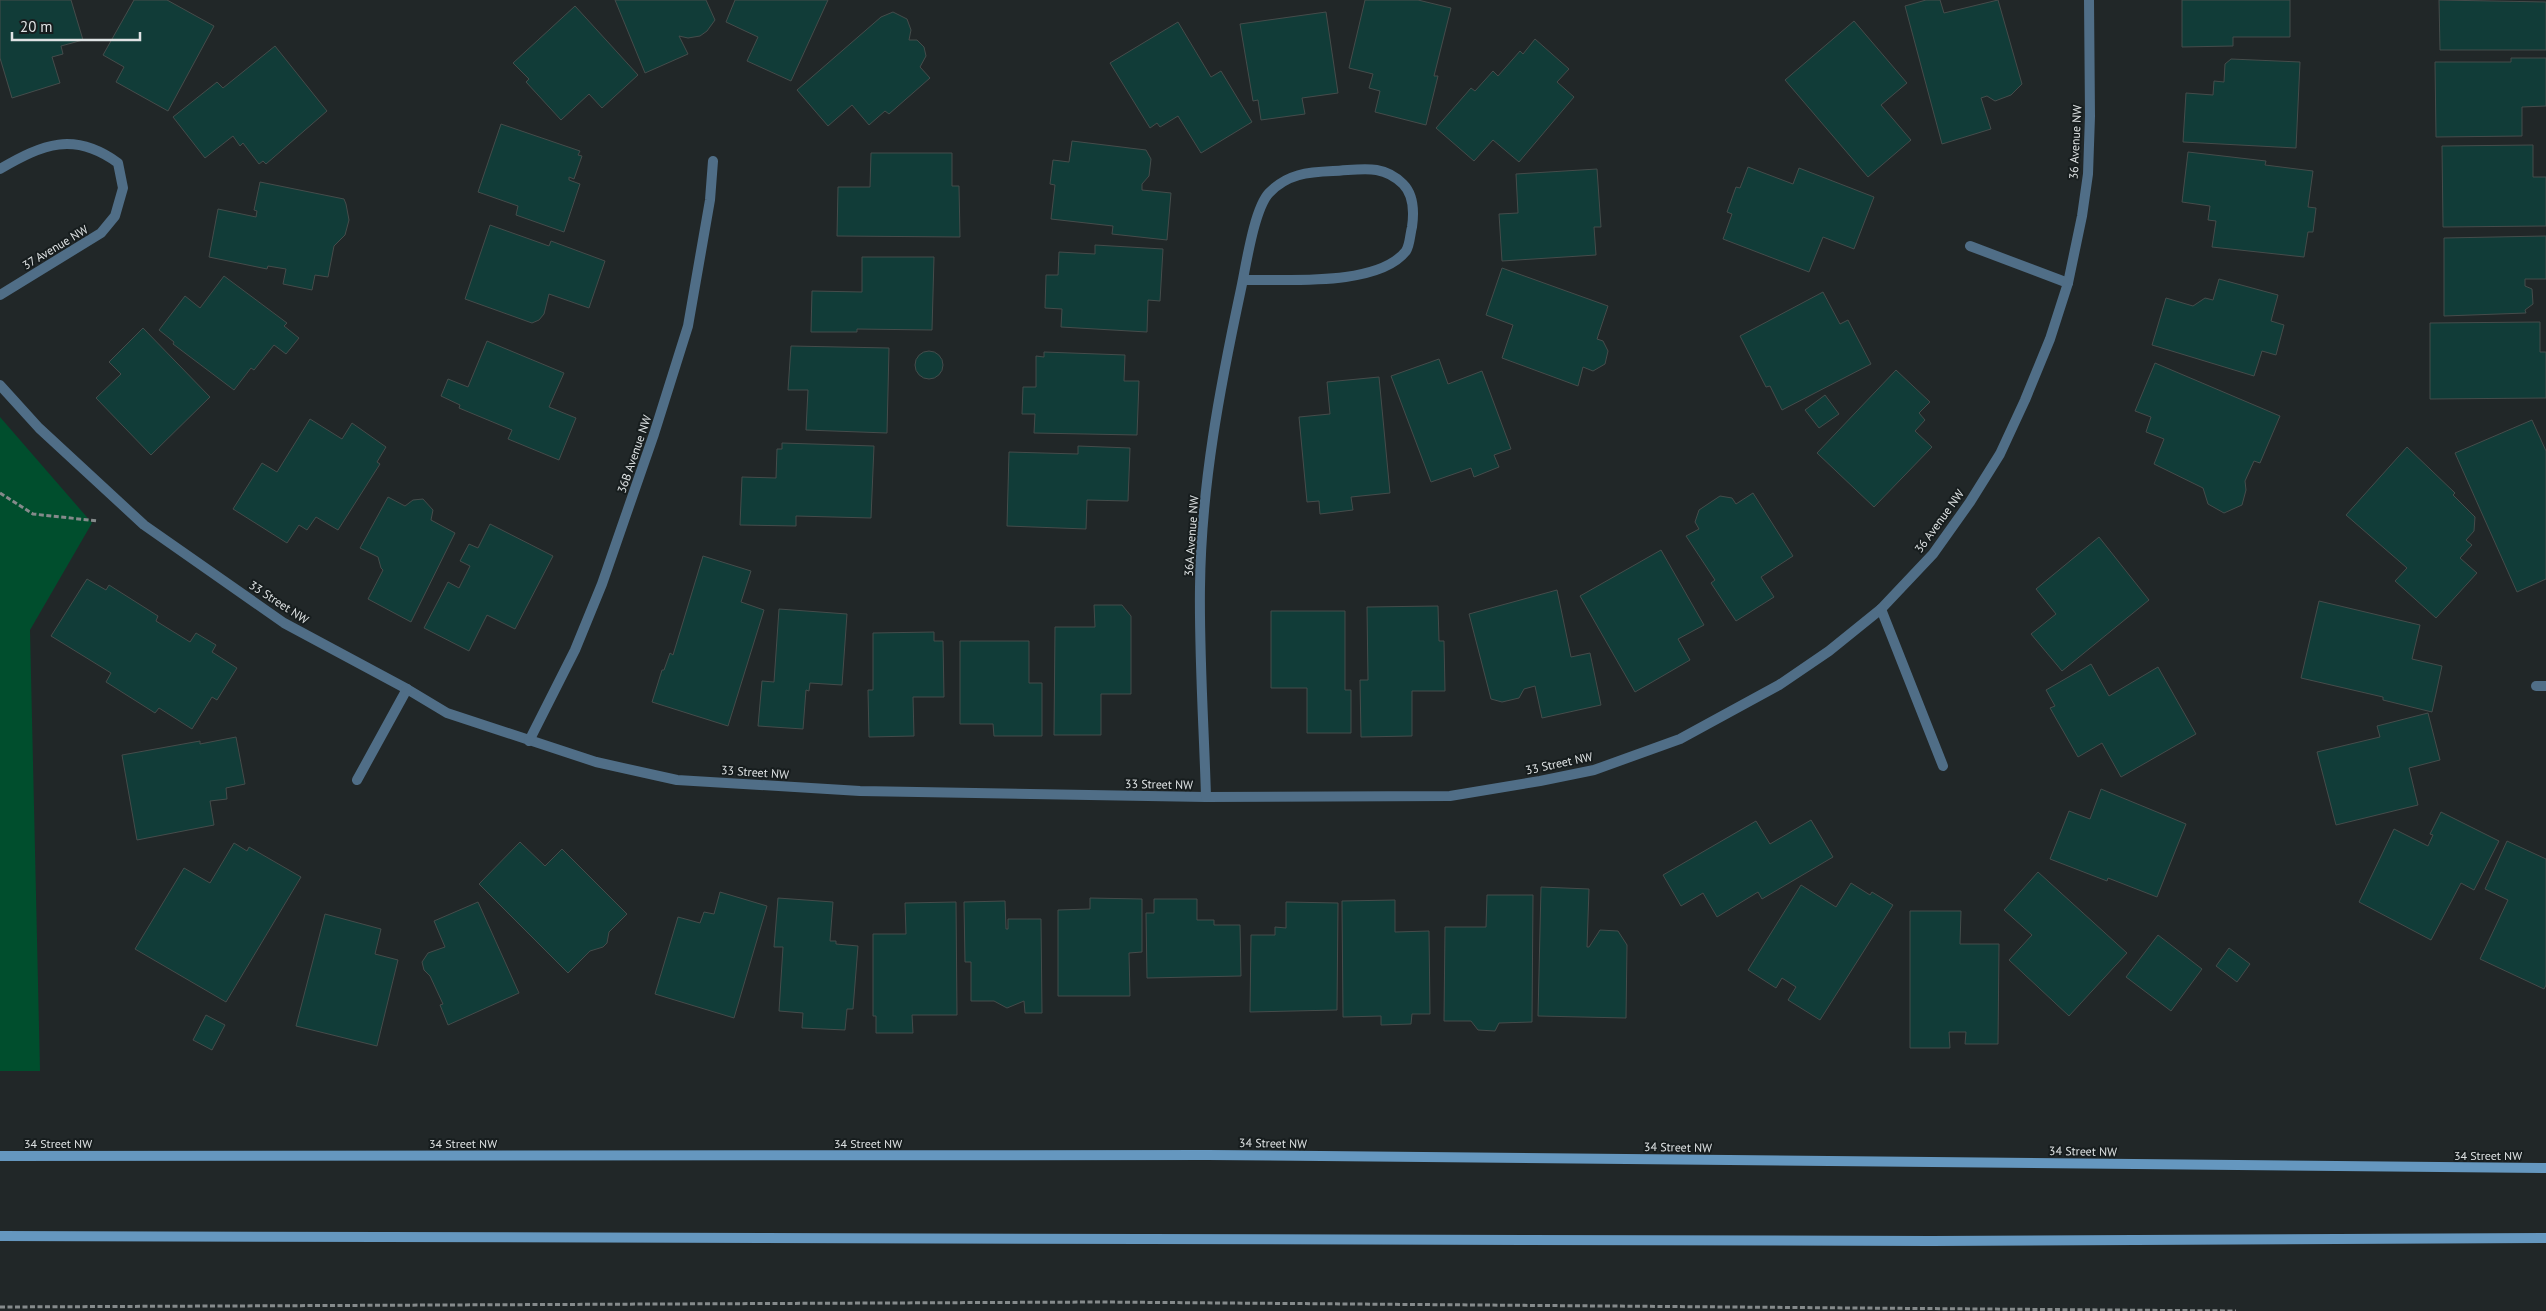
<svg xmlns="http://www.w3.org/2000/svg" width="2546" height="1311" viewBox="0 0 2546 1311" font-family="'PT Sans',sans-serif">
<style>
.green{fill:#004e2d}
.building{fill:#113c38;stroke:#454c4b}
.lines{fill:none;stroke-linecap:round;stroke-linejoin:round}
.path{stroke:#858a8b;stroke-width:3;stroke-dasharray:5 2.5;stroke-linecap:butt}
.street{stroke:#506e87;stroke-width:10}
.secondary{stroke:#6597bf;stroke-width:10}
.labels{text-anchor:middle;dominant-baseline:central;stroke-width:4;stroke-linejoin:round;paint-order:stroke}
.street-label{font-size:12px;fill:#dfe3e4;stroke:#171d1e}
</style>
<rect width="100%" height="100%" fill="#212728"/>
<!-- green -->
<path class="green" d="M0 417 92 523 30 630 40 1071H0Z"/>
<!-- building -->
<g class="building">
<path d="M0 0H71L83 40 61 46 63 54 52 57 60 83 12 98 0 58Z"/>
<path d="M134 0H167L214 26 168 111 116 82 124 67 103 55Z"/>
<path d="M615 0H706L715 20 707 31 700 36 688 38 679 36 688 54 645 73Z"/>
<path d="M735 0H828L791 81 747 61 758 37 726 22Z"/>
<path d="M1365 0H1418L1451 8 1434 76H1438L1426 125 1375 112 1380 91 1369 88 1373 74 1349 68Z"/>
<path d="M1926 0H1940L1944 13 1998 0 2022 84 2011 95 1995 101 1987 96 1981 98 1991 129 1942 144 1905 6Z"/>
<path d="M2182 0H2290V37H2233V46L2182 47Z"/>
<path d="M2439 0 2546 2V50H2440Z"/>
<path d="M575 6 638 75 602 108 589 94 561 120 526 82 529 79 513 63Z"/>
<path d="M893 12 907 19 911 30 909 40H917L924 47 926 56 920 67 930 78 889 114 885 111 869 125 852 105 828 126 797 90 881 17Z"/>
<path d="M1326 12 1338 93 1302 98 1305 114 1261 120 1258 100 1253 101 1240 24Z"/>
<path d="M1854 21 1907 83 1881 105 1911 140 1868 177 1785 80Z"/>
<path d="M1178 22 1211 77 1221 71 1252 122 1201 153 1178 116 1160 127 1157 123 1150 128 1110 63Z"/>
<path d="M1535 39 1569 69 1557 82 1574 97 1519 162 1493 140 1474 161 1436 128 1471 88 1475 91 1493 71 1498 76 1520 51 1523 54Z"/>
<path d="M275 46 327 111 266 164 263 161 259 164 243 143 240 146 233 136 205 158 173 117 217 82 223 88Z"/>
<path d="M2511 58H2546V106L2522 107V136L2436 137 2435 62H2511Z"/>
<path d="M2231 59 2300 62 2296 148 2183 142 2186 93 2213 95 2214 81 2224 82 2225 64Z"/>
<path d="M501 124 580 151 578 155 582 156 574 179 569 177V180L580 184 564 232 516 215 518 206 478 192Z"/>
<path d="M1072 141 1146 150 1151 159 1149 176 1142 184V190L1171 193 1167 240 1112 234 1113 226 1051 219 1055 185 1050 184 1053 160 1069 162Z"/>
<path d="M2533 145V177H2546V226L2443 227 2442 146Z"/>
<path d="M2188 152 2266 161 2265 165 2313 171 2308 207 2316 208 2313 232H2308L2304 257 2212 247 2216 221 2208 220 2210 206 2182 202Z"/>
<path d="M871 153H952V186H959L960 237 837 236 838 187H870Z"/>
<path d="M1748 167 1793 184 1799 168 1874 197 1854 249 1823 237 1809 272 1723 239 1732 214 1727 212 1736 187 1740 188Z"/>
<path d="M1597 169 1601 227H1594L1596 255 1502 261 1499 214 1518 213 1516 174Z"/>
<path d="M260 182 344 199 346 204 349 220 345 235 334 246 328 277 315 275 312 290 283 284 286 269 268 266 267 269 209 257 218 209 256 217 257 211 254 210Z"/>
<path d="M490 225 549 246 551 241 605 261 589 308 549 294 544 314 539 320 532 323 465 299Z"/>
<path d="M2546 236V279H2525V286L2532 289 2533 304 2525 310 2526 313 2444 316V238Z"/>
<path d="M1095 245 1163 249 1160 301 1148 300 1147 332 1061 327 1062 309 1045 308 1046 275H1058L1059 252 1095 254Z"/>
<path d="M862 257H934L932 330 857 329V332H811L812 291 862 292Z"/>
<path d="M1502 268 1608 306 1597 339 1603 341 1608 351 1605 364 1593 371 1583 367 1578 386 1502 358 1513 325 1486 315Z"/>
<path d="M224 276 287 323 284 326 299 338 286 354 274 345 254 370 251 368 234 390 173 344 174 342 159 330 185 296 200 308Z"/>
<path d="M2219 279 2278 295 2271 321 2284 325 2276 355 2262 351 2254 376 2152 345 2166 298 2193 306 2205 298 2213 300Z"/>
<path d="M1823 292 1840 324 1848 320 1871 364 1782 410 1770 386 1766 387 1740 336Z"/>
<path d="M2540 322V352H2546V398L2430 399V323Z"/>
<path d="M143 328 210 397 151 455 96 398 121 374 109 362Z"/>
<path d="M487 341 564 373 549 407 576 418 559 460 508 439 512 430 459 408 460 405 441 396 448 379 468 387Z"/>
<path d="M791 346 889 348 887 433 806 430 808 390H788Z"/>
<circle cx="929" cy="365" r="14"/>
<path d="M1044 352 1125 355 1124 381H1139L1137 435 1034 433 1035 414H1022L1023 387H1036V356L1044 357Z"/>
<path d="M1439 359 1448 384 1482 371 1511 449 1494 455 1499 467 1474 477 1471 468 1431 482 1391 376Z"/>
<path d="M2155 363 2280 416 2260 463 2254 461 2245 481 2246 490 2242 505 2224 513 2208 504 2203 488 2154 464 2164 439 2146 432 2151 417 2135 411Z"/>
<path d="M1896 370 1930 402 1919 413 1925 420 1915 431 1932 447 1874 507 1817 453Z"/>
<path d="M1379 377 1390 493 1351 497 1353 510 1320 514 1319 501 1307 502 1299 417 1330 414 1327 382Z"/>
<path d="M1825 395 1839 414 1819 428 1805 410Z"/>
<path d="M310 419 342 439 352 423 386 447 377 462 380 464 338 530 316 517 307 530 299 525 287 543 233 509 262 463 277 472Z"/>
<path d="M2532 420 2546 451V579L2517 592 2455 453Z"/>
<path d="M782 443 874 446 871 518 796 516V526L740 525 742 477 776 478 777 449H782Z"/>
<path d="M1078 446 1130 448 1128 501 1087 500 1086 529 1007 526 1009 452 1078 454Z"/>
<path d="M2407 447 2455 493 2453 495 2475 517 2474 531 2466 540 2472 545 2460 558 2477 573 2436 618 2395 581 2407 568 2346 515Z"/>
<path d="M1753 493 1793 556 1761 577 1774 597 1736 621 1711 583 1715 580 1686 536 1699 529 1695 522 1699 510 1720 496 1732 498 1736 504Z"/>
<path d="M388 497 405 506 413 500 423 499 433 510 431 520 455 533 411 622 368 599 383 570 381 568 378 557 360 548Z"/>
<path d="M490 524 553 556 515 629 487 615 469 651 424 628 448 582 459 588 470 566 460 561 469 544 478 548Z"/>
<path d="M2099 537 2149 600 2062 671 2031 634 2056 614 2036 589Z"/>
<path d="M1661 550 1704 625 1678 639 1690 660 1635 692 1580 596Z"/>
<path d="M703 556 751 571 741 602 764 610 728 726 652 702 662 670H664L670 653 673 655Z"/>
<path d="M87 579 106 590 109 585 158 616 156 621 190 642 196 633 216 645 212 652 237 668 217 700 212 697 192 729 159 708 155 713 106 682 111 673 51 636Z"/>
<path d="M1557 590 1571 657 1590 653 1601 705 1542 718 1535 686 1524 689 1519 698 1502 702 1491 699 1469 614Z"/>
<path d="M2319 601 2420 625 2412 659 2442 666 2432 712 2383 700V697L2301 678Z"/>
<path d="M1094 605H1122L1131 616V694H1101V735H1054L1055 627H1095Z"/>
<path d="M1438 606 1439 641H1444L1445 691H1412V736L1361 737 1360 680H1368L1367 607Z"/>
<path d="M779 609 847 614 842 685 810 683 809 691 806 690 803 729 758 726 762 681 774 682Z"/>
<path d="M1271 611H1345V690H1351V733H1307V688H1271Z"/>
<path d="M934 632V641H943L944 697H913L914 736 869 737 868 690H873V633Z"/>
<path d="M960 641H1029V683H1042V736H994L993 724H960Z"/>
<path d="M2091 664 2109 696 2158 667 2196 734 2121 777 2102 743 2078 757 2050 708 2055 706 2046 690Z"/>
<path d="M2428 713 2440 760 2409 768 2418 805 2336 825 2317 752 2380 737 2377 726Z"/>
<path d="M236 737 245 784 226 788 227 799 210 801 214 825 137 840 122 755 200 741V744Z"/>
<path d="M2101 789 2186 824 2157 897 2108 878 2107 881 2050 859 2069 811 2090 819Z"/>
<path d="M2441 812 2499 841 2474 890 2461 883 2431 940 2359 902 2394 829 2428 846 2433 835 2430 834Z"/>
<path d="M1811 820 1833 857 1762 899 1758 892 1717 917 1703 893 1681 906 1663 875 1756 821 1770 844Z"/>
<path d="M2507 841 2546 859V985L2544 989 2480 959 2508 900 2485 889Z"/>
<path d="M520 842 545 866 562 849 627 914 609 932 607 943 603 947 590 951 568 973 479 884Z"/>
<path d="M234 843 247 851 249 847 301 877 226 1002 135 949 184 868 210 883Z"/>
<path d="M2038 872 2127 953 2069 1016 2009 960 2032 935 2004 910Z"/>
<path d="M1851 883 1870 895 1872 892 1893 905 1820 1020 1788 1000 1796 987 1782 978 1776 988 1748 970 1801 885 1836 907Z"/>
<path d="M1541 887 1589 889 1587 947H1589L1600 930 1618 931 1627 945 1626 1018 1538 1016Z"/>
<path d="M720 892 767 906 734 1018 655 994 678 917 700 923 704 912 714 914Z"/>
<path d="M1487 895H1533L1532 1022 1499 1023 1495 1031 1478 1030 1471 1021H1444L1445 927H1486Z"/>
<path d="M778 898 833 902 830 941H836V944L858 946 853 1009H847L845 1030 802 1028 803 1013 779 1011 783 947H774Z"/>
<path d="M1090 898 1142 899V952L1129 953 1130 996H1058V910L1090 909Z"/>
<path d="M1154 899H1197V920H1214V925H1240L1241 976 1147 978 1146 913H1154Z"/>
<path d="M1395 900V932L1429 931 1430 1014H1412L1411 1024 1381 1025V1016L1343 1017 1342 901Z"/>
<path d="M1005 901 1006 929H1008V919H1041L1042 1013H1025L1024 1001 1007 1008 994 1001H971V962H965L964 902Z"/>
<path d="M478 902 519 993 448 1025 440 1005 443 1004 430 976 424 970 422 962 428 953 445 947 434 921Z"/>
<path d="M956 902 957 1015H912L913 1033H876V1016H873V934H906L905 903Z"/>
<path d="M1286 902 1338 903 1337 1010 1250 1012 1251 935H1275V927L1286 928Z"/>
<path d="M1910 911H1961L1960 944H1999L1998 1044H1965L1966 1032H1949L1950 1048H1910Z"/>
<path d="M325 914 381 929 375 954 398 960 377 1046 296 1026Z"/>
<path d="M2158 935 2202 969 2171 1011 2126 977Z"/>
<path d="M2229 948 2250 964 2237 982 2216 966Z"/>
<path d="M206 1015 225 1025 212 1050 193 1040Z"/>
</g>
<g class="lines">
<!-- path -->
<g class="path">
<path d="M0 493 33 514 98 521"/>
<path d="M0 1307 1100 1302 2236 1311"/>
</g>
<!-- street -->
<g class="street">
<path d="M0 169C43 144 74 131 118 163L123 188 115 216 101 233 0 295"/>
<path d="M1970 246 2068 283"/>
<path d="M0 385 39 428 144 525 284 623 407 689 447 713 596 762 677 780 860 791 1206 797 1450 796 1540 781 1594 770 1680 739 1779 685 1829 651 1881 609 1933 554 1970 502 2000 454 2025 400 2050 339 2068 283 2082 216 2088 174 2090 116 2089 0"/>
<path d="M1881 609 1943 766"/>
<path d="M2536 686H2546"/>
<path d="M529 741 575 650 602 584 654 434 688 326 710 200 713 161"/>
<path d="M357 780 407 689"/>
<path d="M1206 797C1204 727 1199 657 1200 587 1201 486 1220 387 1241 289 1246 266 1254 209 1269 193 1287 174 1308 172 1333 171 1360 170 1382 163 1403 184 1414 195 1414 213 1412 227 1410 234 1410 245 1406 251 1378 287 1286 279 1243 280"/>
</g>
<!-- secondary -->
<g class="secondary">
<path d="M0 1156 1208 1155 2546 1168"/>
<path d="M0 1236 1931 1241 2546 1238"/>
</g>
</g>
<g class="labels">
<!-- street labels -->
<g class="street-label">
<text transform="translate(2075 142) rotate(-87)">36 Avenue NW</text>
<text transform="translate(55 247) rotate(-31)">37 Avenue NW</text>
<text transform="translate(634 454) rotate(-71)">36B Avenue NW</text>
<text transform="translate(1939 521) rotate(-54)">36 Avenue NW</text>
<text transform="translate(1191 536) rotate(-86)">36A Avenue NW</text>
<text transform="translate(279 602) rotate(33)">33 Street NW</text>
<text transform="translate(1559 763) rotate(-12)">33 Street NW</text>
<text transform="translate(755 772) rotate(4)">33 Street NW</text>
<text transform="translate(1159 784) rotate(1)">33 Street NW</text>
<text x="58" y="1143">34 Street NW</text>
<text x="463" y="1143">34 Street NW</text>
<text x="868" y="1143">34 Street NW</text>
<text transform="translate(1273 1143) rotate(1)">34 Street NW</text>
<text transform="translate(1678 1147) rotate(1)">34 Street NW</text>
<text transform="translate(2083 1151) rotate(1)">34 Street NW</text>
<text x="2488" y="1155">34 Street NW</text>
</g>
</g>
<!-- scale -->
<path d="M12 32v8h128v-8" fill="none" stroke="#dfe3e4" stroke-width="2.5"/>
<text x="20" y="32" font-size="15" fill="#dfe3e4" stroke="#171d1e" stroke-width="4" paint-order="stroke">20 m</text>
</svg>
